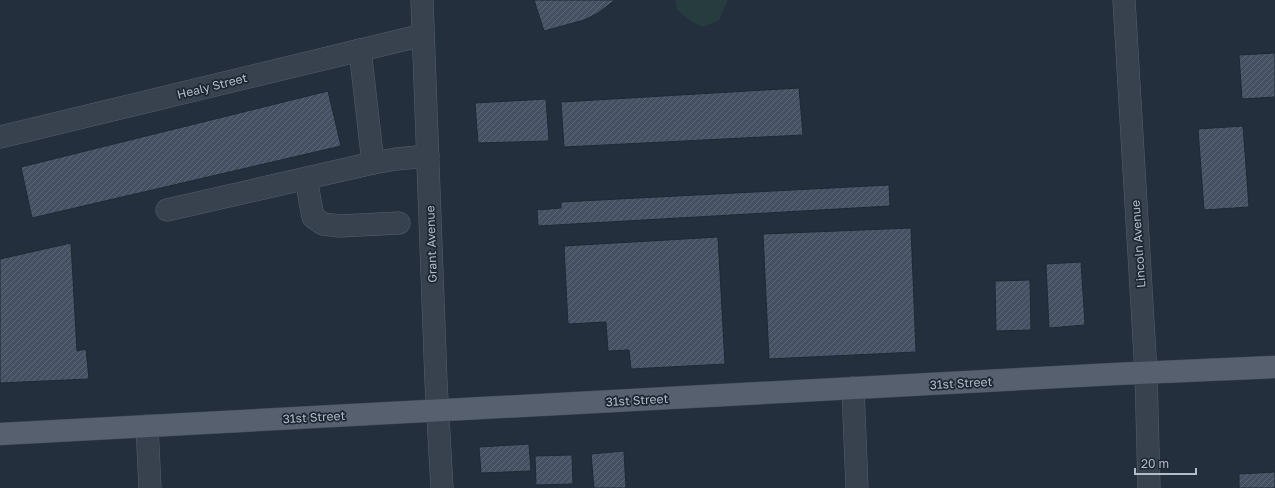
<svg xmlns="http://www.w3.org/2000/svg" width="1275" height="488" viewBox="0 0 1275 488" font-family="'Golos Text',sans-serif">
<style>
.park{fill:#263c3f}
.building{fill:url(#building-hatch);stroke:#1f2835}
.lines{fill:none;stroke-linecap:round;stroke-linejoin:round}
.minor-casing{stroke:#565f6c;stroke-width:23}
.major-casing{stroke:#414a57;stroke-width:23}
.minor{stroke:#38414e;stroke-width:22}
.major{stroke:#56606e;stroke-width:22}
.labels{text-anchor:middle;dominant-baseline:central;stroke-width:3.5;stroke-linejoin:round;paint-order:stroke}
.street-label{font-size:12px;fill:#b4bcc9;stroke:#1d2633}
</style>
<defs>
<pattern id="building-hatch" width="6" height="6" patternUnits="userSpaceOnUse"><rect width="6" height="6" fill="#455162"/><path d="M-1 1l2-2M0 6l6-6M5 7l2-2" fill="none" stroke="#5d6877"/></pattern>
</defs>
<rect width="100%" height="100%" fill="#242f3e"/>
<!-- park -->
<path class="park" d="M675 0H728L719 20 703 27 692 22 677 10Z"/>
<!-- building -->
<g class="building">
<path d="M534 0H615L598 13 584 20 544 31Z"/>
<path d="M1275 53V97L1242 99 1239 55Z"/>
<path d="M799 88 803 135 564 147 561 102Z"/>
<path d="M328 91 341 146 32 218 21 167Z"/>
<path d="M546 99 549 141 478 143 475 103Z"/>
<path d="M1243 126 1249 207 1204 210 1198 129Z"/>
<path d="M889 185 890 206 538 226 537 210 561 208V202Z"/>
<path d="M911 228 916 352 769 359 763 234Z"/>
<path d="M718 237 725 364 631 369 629 350 608 351 606 322 568 324 564 246Z"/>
<path d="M71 243 77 351 86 349 89 379 0 383V259Z"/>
<path d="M1081 262 1085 325 1049 328 1046 264Z"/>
<path d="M1030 280 1031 330 996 331 995 281Z"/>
<path d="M529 444 531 471 481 473 479 447Z"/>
<path d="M624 451 626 488H594L591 454Z"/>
<path d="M572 455 573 484 536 485 535 456Z"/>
<path d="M1275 472V488H1239V474Z"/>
</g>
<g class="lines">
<!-- minor casing -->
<g class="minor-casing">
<g id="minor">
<path d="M422 0 436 382 442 488"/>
<path d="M1124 0 1146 373 1149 488"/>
<path d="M360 50 373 163"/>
<path d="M0 137 423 35"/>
<path d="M306 179 313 217 323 224 340 226 399 223"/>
<path d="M167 210 373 163 396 159 428 156"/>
<path d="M853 388 857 488"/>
<path d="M147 426 150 488"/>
</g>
</g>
<!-- major casing -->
<g class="major-casing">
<path id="major" d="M0 434 1115 374 1275 367"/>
</g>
<!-- minor -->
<use href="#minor" class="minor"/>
<!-- major -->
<use href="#major" class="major"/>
</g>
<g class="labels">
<!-- street labels -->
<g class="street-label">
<text transform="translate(212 86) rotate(-14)">Healy Street</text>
<text transform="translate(431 244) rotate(-92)">Grant Avenue</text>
<text transform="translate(1138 244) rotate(-94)">Lincoln Avenue</text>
<text transform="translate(961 383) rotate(-3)">31st Street</text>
<text transform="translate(637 400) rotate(-3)">31st Street</text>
<text transform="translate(314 417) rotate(-3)">31st Street</text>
</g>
</g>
<!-- scale -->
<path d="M1135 468v6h61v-6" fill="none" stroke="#b4bcc9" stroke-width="2"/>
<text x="1141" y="468" font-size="12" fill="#b4bcc9" stroke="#1d2633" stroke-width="3" paint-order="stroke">20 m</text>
</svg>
